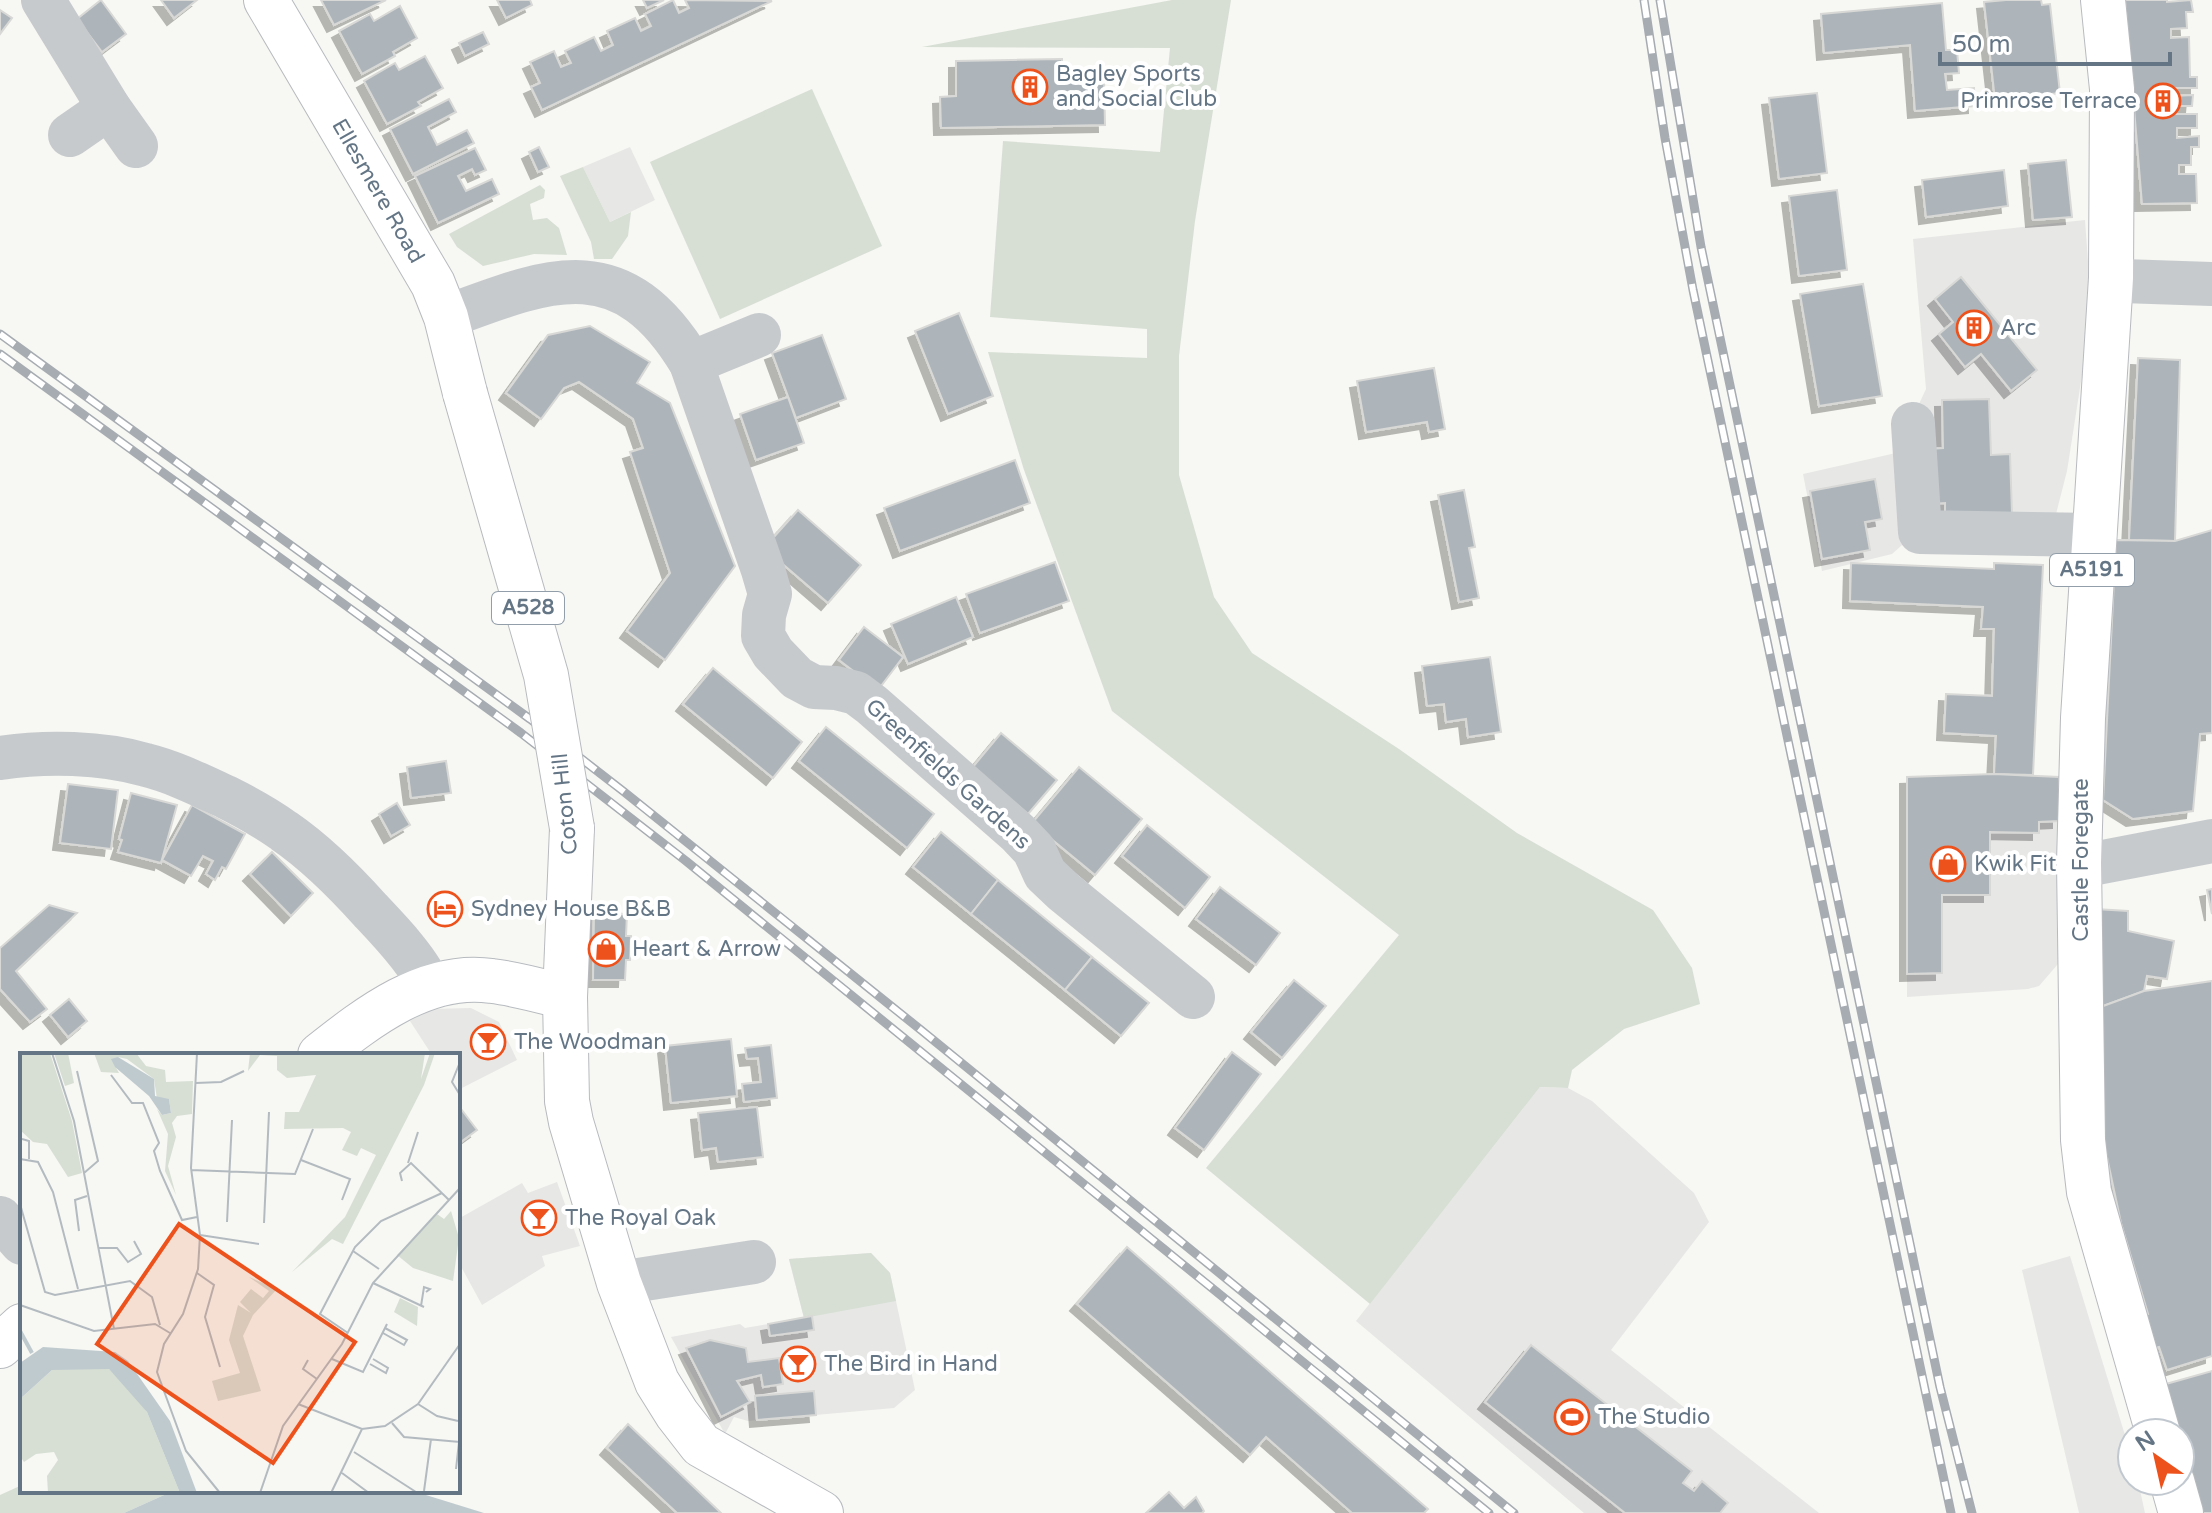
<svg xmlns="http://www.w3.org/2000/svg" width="2212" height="1513" viewBox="0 0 2212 1513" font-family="'Varela Round',sans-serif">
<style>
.built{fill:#e7e8e6}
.green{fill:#d7dfd4}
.water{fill:#bfcacf}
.building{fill:#adb5ba;stroke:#d8d8d6;stroke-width:2;filter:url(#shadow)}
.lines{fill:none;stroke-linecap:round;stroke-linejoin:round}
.major-casing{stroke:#b7bbbf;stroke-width:46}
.minor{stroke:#c6cacd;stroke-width:44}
.major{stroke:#fff;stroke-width:44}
.rail-casing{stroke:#a6acb2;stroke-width:9}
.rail{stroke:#fff;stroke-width:6;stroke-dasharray:18;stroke-linecap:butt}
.major-bridge-casing{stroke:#b7bbbf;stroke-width:46;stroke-linecap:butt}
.major-bridge{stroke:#fff;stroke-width:44}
.labels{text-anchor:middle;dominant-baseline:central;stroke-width:8;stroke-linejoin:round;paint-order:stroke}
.shield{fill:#fff;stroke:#929faa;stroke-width:2}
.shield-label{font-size:20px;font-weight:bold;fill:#647686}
.poi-label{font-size:22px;fill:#647686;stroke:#fff;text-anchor:start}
.street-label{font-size:22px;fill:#647686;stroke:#fff}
.inset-river{fill:none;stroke:#bfcacf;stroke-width:4}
.inset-road{fill:none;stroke:#b3bbc0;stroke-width:2}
.view{fill:#ee521c;fill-opacity:0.15;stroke:#ee521c;stroke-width:4}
.inset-edge{fill:none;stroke:#647686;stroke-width:4}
</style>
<defs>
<filter id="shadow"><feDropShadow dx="-7" dy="7" stdDeviation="0" flood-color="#0004"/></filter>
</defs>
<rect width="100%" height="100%" fill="#f7f7f3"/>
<!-- built -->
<g class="built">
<path d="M630 147 655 200 610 222 583 167Z"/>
<path d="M2085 220 2090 289 2082 375 2067 471 2056 514 1939 512 1892 554 1822 571 1803 474 1896 453 1926 389 1913 239Z"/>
<path d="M1994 774 2059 777 2058 964 2039 986 2028 989 1907 997V777Z"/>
<path d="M471 1008 499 1022 517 1060 458 1090V1055H432L410 1021 429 1009Z"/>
<path d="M1540 1087 1568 1088 1592 1101 1694 1193 1709 1222 1611 1350 1819 1513H1584L1356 1321Z"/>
<path d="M557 1182 580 1246 542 1256 545 1266 482 1305 458 1261V1219L522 1183 528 1193Z"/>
<path d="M871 1253 890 1273 915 1390 894 1408 748 1421 734 1417 725 1434 671 1337 740 1324 745 1328 804 1318 789 1259Z"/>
<path d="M2070 1256 2132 1458V1481H2138L2145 1513H2079L2022 1270Z"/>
</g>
<!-- green -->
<g class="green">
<path d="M1172 0H1231L1195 221 1179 356V475L1214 597 1252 653 1399 749 1517 833 1653 910 1692 968 1700 1004 1624 1029 1572 1070 1568 1088 1540 1087 1370 1304 1206 1168 1399 935 1112 711 1024 470 988 352 1147 358V329L990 317 1003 141 1160 152 1170 48 922 47Z"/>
<path d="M812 89 882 246 720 319 650 162Z"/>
<path d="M583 167 610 222 631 212 628 236 612 259H594L591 242 560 176Z"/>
<path d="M540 185 545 190 544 198 530 204 533 220 547 218 559 228 567 255 534 254 483 266 457 247 449 234Z"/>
<path d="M871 1253 890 1273 896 1301 804 1318 789 1259Z"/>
<path d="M22 1485V1491H173L124 1513H0V1495Z"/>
</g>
<!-- water -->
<path class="water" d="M173 1491H413L484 1513H124Z"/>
<!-- building -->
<g class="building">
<path d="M101 0 126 34 102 52 77 19Z"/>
<path d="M161 0H197L174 18Z"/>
<path d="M321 0H386L334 25Z"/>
<path d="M497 0H530L532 5 506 18Z"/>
<path d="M643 0H664L647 8Z"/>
<path d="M673 0 679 13 689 8 685 0 772 1 542 110 531 87 540 83 530 62 554 51 561 67 571 63 565 51 594 37 601 51 613 45 607 31 635 18 641 31 651 26 645 14Z"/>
<path d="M2006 0H2041L2042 5 2050 4 2060 93 1995 100 1984 2Z"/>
<path d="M2125 0H2167V2L2191 0 2193 12H2186L2187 28 2171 29V38L2189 37 2190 77H2197V88H2174V96L2193 95 2192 106H2175V114H2197V128H2177V138L2199 136V147H2191V165H2179V174H2196L2197 203 2142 204Z"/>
<path d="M1942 3 1946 50H1957L1959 73 1945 74 1947 90 1974 88 1975 106 1915 111 1910 45 1824 53 1821 14Z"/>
<path d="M400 6 417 38 393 52 395 56 362 74 339 31 370 14 374 21Z"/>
<path d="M0 10 12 18 0 34Z"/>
<path d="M483 32 489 44 465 56 459 43Z"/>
<path d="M425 56 443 88 418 102 421 106 387 124 364 81 395 63 399 70Z"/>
<path d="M1062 59V78L1104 77 1105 125 941 128 940 97 956 96V61Z"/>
<path d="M1817 93 1827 173 1779 179 1769 98Z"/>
<path d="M449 99 456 112 428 127 437 145 467 130 474 143 413 174 390 129Z"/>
<path d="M539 147 549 167 538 172 529 152Z"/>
<path d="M475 148 486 170 475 175 472 169 458 176 466 191 492 179 499 194 438 223 415 176Z"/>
<path d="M2066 160 2072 217 2033 220 2028 164Z"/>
<path d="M2004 170 2008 206 1926 217 1922 180Z"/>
<path d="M1837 190 1847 270 1799 276 1789 196Z"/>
<path d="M1961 277 2037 370 2011 391 1981 354 1965 367 1939 334 1953 322 1935 299Z"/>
<path d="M1863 284 1882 396 1819 406 1800 294Z"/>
<path d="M959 313 993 396 948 414 915 331Z"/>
<path d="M590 326 650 362 637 383 670 403 735 566 665 660 627 631 670 573 630 452 643 448 633 419 579 382 564 388 541 419 506 393 548 335Z"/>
<path d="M822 335 846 399 796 418 772 353Z"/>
<path d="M2138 358 2180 360 2175 541 2129 540Z"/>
<path d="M1434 368 1445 429 1429 432 1427 422 1366 432 1357 381Z"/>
<path d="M788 397 804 443 756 460 740 414Z"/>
<path d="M1989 399 1991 455 2010 454 2012 513 1945 515V503L1930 504 1928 449 1943 448 1942 400Z"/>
<path d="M1015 460 1030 503 900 551 884 508Z"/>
<path d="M1875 479 1882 519 1865 522 1870 550 1822 559 1810 491Z"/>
<path d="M1464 490 1475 547 1469 548 1479 598 1459 602 1438 495Z"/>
<path d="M798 510 861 565 828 603 764 548Z"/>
<path d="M2212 530V733L2200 734 2193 811 2133 819 2103 800 2116 540 2175 541Z"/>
<path d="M1055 562 1069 601 980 633 966 594Z"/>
<path d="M1851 563 1994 569V563L2043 565 2033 775 1994 774 1996 736 1944 733 1946 694 1992 696 1994 629H1981L1983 607 1850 601Z"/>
<path d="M956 597 973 637 908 664 891 624Z"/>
<path d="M864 627 903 657 878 690 839 660Z"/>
<path d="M1490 657 1501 732 1468 737 1466 719 1446 722 1444 704 1427 706 1422 666Z"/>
<path d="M713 668 802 742 773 778 683 704Z"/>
<path d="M826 727 934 814 907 848 799 761Z"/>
<path d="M1001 733 1057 780 1028 814 972 768Z"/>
<path d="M446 761 451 793 411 798 407 767Z"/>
<path d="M1079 767 1142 819 1095 875 1032 823Z"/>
<path d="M1994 774 2059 777V821L2039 822V833L1990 832V895H1942V973L1907 974V777Z"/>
<path d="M68 784 118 790 111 849 60 843Z"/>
<path d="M131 793 177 805 161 863 118 852 122 840 119 839Z"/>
<path d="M397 803 410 825 391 836 379 814Z"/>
<path d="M192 805 245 834 226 869 222 867 215 880 206 874 213 861 203 856 191 876 162 860Z"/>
<path d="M1147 825 1210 877 1185 908 1122 856Z"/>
<path d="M941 832 998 880 971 914 913 867Z"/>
<path d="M272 852 313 893 291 916 250 874Z"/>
<path d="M998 880 1092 957 1065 990 971 914Z"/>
<path d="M1220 887 1280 933 1256 965 1196 919Z"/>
<path d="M2212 889V914L2207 890Z"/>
<path d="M49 905 77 913 16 971 47 1009 30 1022 0 989V948Z"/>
<path d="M2095 909 2128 911V931L2174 941 2167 979 2147 976 2144 991 2095 1009Z"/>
<path d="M594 913 627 914 626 936H631L630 960H626L625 980H593Z"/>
<path d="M1092 957 1149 1003 1121 1036 1065 990Z"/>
<path d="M1294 980 1326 1006 1282 1058 1251 1032Z"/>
<path d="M2212 981V1356L2167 1370 2159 1347 2152 1349 2142 1315 2148 1314 2121 1223 2105 1148 2095 1009 2144 991Z"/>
<path d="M69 999 87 1021 68 1037 50 1015Z"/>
<path d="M731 1039 737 1096 671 1103 665 1046Z"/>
<path d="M771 1045 777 1098 744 1102 742 1084 761 1082 758 1058 747 1059 745 1048Z"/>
<path d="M1232 1052 1261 1074 1204 1150 1175 1128Z"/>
<path d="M458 1105 477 1130 458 1144Z"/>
<path d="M757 1107 763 1157 718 1162 716 1148 702 1150 698 1113Z"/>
<path d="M1127 1247 1300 1398 1428 1509 1424 1513H1352L1266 1437 1250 1455 1077 1304Z"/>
<path d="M812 1316 814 1330 770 1336 768 1324Z"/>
<path d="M710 1340 746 1348 748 1362 779 1358 783 1384 763 1387 761 1375 737 1381 750 1402 721 1417 686 1348Z"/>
<path d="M1531 1345 1692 1471 1683 1483 1694 1491 1702 1481 1728 1503 1720 1513H1625L1485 1402Z"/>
<path d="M2212 1371V1513H2202L2166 1384Z"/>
<path d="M814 1391 816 1415 757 1420 755 1396Z"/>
<path d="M628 1424 721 1513H677L607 1448Z"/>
<path d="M1169 1492 1184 1508 1196 1497 1204 1511 1202 1513H1146Z"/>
</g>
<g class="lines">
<!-- major casing -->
<g class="major-casing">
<g id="major">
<path d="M266 0 433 284 446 317 465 393"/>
<path d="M2103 0 2112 89 2111 278 2083 718 2079 863 2083 1140 2089 1192 2158 1433"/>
<path d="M572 828 565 997 567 1101 571 1122 619 1283 657 1382 677 1414 701 1445 821 1513"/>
<path d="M320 1055C368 1017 427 971 492 981 517 984 541 991 565 997"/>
<path d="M0 1346 22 1326"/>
<path d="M2172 1481 2181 1513"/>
</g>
</g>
<!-- minor -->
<g class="minor">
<path d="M43 0 109 108 136 146"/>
<path d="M70 135 109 108"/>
<path d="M2111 278 2122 281 2212 284"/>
<path d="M446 317C550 278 622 248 691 363L763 570 770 594 764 615 763 636 773 653 797 678 814 687 836 688 856 693 872 705 1018 833 1034 850 1045 874 1064 892 1193 997"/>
<path d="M691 363 759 335"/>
<path d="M1913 424 1920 532 2095 535"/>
<path d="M0 758C45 751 102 752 146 765 174 772 200 785 226 797 246 807 266 818 284 831 316 853 344 881 370 910 388 929 421 963 429 987"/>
<path d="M2079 863 2092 864 2212 841"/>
<path d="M0 1218 22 1243"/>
<path d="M619 1283 754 1262"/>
</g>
<!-- major -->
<use href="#major" class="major"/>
<!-- rail casing -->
<g class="rail-casing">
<g id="rail">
<path d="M1644 0 1665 138 1693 290 1951 1513"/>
<path d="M1660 0 1701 247 1940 1387 1972 1513"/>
<path d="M0 334 530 719 623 791 921 1030 1514 1513"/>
<path d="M0 354 521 733 686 861 1489 1513"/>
</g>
</g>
<!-- rail -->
<use href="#rail" class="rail"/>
<!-- major-bridge casing -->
<g class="major-bridge-casing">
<path id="major-bridge" d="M465 393 546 675 572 828"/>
</g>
<!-- major-bridge -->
<use href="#major-bridge" class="major-bridge"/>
</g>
<!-- icons -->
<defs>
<g id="building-ring" transform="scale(1.8)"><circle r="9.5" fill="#fff" stroke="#ee521c" stroke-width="1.5"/><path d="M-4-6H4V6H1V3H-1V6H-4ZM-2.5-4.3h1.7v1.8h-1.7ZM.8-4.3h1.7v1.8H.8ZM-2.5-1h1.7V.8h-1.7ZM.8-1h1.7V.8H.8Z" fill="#ee521c"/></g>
<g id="shop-ring" transform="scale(1.8)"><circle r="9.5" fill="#fff" stroke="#ee521c" stroke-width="1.5"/><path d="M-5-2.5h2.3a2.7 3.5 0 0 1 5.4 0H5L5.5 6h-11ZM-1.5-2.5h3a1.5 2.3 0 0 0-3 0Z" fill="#ee521c"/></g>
<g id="hotel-ring" transform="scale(1.8)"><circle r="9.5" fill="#fff" stroke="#ee521c" stroke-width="1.5"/><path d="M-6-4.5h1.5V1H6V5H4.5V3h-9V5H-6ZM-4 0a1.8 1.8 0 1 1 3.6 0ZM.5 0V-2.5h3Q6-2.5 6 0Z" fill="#ee521c"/></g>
<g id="bar-ring" transform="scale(1.8)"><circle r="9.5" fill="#fff" stroke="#ee521c" stroke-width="1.5"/><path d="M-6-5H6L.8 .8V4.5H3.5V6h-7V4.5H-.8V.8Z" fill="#ee521c"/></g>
<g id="stadium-ring" transform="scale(1.8)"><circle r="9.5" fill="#fff" stroke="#ee521c" stroke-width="1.5"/><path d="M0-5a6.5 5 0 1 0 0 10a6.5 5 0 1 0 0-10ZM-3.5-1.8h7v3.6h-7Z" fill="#ee521c"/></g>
</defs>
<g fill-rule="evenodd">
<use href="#building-ring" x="1030" y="87"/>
<use href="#building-ring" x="2163" y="101"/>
<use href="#building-ring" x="1974" y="328"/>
<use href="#shop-ring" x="1948" y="864"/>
<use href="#hotel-ring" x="445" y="909"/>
<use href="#shop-ring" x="606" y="949"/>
<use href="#bar-ring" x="488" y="1042"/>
<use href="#bar-ring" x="539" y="1218"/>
<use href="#bar-ring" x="798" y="1364"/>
<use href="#stadium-ring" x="1572" y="1417"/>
</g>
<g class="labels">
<!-- shield labels -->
<g class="shield">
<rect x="2050" y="554" width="84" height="32" rx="6"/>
<rect x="492" y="592" width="72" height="32" rx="6"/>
</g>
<g class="shield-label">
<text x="2092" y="570">A5191</text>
<text x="528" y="608">A528</text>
</g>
<!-- poi labels -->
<g class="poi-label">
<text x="1056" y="74">Bagley Sports<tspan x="1056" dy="25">and Social Club</tspan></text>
<text x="2137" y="101" text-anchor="end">Primrose Terrace</text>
<text x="2000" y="328">Arc</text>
<text x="1974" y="864">Kwik Fit</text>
<text x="471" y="909">Sydney House B&amp;B</text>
<text x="632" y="949">Heart &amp; Arrow</text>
<text x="514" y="1042">The Woodman</text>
<text x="565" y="1218">The Royal Oak</text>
<text x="824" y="1364">The Bird in Hand</text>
<text x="1598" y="1417">The Studio</text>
</g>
<!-- street labels -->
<g class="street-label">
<text transform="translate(378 191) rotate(60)">Ellesmere Road</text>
<text transform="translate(948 774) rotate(42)">Greenfields Gardens</text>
<text transform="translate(565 804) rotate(-96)">Coton Hill</text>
<text transform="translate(2081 860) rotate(-90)">Castle Foregate</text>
</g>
</g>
<!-- overview -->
<g transform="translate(20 1053)">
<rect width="440" height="440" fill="#f7f7f3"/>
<path d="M0 0H30L52 68 62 120 48 124 27 91 13 89 0 77ZM34 0H48L54 30 45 33ZM74 0H116L126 13 145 17 146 29 173 28 172 61 157 63 152 70 156 84 148 113 156 142 145 118 148 81 137 56 142 62 151 60 149 46H137L134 26 107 6 98 4 94 11 99 20 81 19ZM230 0H405L401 26 410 0H415L404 32 323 191 312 186 272 219 325 164 356 102 341 95 337 103 322 97 331 79 323 75 264 76 265 59H279L296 22 305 21 267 25 257 17V3L240 2 228 18ZM431 158 439 185 433 228 393 215 377 202 417 161 424 166ZM229 224 257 236 233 262 223 283 241 338 198 348 192 328 220 320 209 287 218 252 231 260 220 249 231 236 243 245 249 238ZM380 245 398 254 397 273 374 259ZM56 313 89 316 114 340 127 359 160 440H28L27 423 38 407 34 399 16 401 4 409 0 403V346L32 317Z" fill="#d7dfd4"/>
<path d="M98 4 134 26 135 43 149 46 151 60 142 62 129 43 95 14 91 6ZM23 294 95 299 108 308 150 368 177 440H160L127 359 89 316 32 317 0 346V310Z" fill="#bfcacf"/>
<path class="inset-river" d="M0 278 12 300"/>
<path class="inset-road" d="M32 0 54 68 94 276M177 0 171 115 180 182 178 216 163 261 144 291 137 319 166 398 200 440M440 9 432 29 440 42M57 18 78 108 64 120M91 22 112 50H123L139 90 134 98 140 118 162 167 177 164M176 30 201 29 224 18M2 86 9 88V106M0 106 18 109 33 139 58 236M281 107 330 126 322 147M388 110 398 79M171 117 275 121 293 76M382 128 380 120 391 110 429 147M0 151 25 239 35 242 110 228 132 244 140 272M207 169 212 67M244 170 249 59M59 178 55 147 67 143M180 182 239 191M79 195H97L108 209 121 201 114 188M333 198 359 216M177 220 194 232 185 264 200 314M353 230 404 254M0 252 74 278 135 271 150 280M401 253 404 234 410 236 406 239M328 280 300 261 335 194 361 168 422 140M363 280 384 292 387 287 365 275M312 306 343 319 367 271M288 307 283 316 297 326M350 311 366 320 368 315 353 306M278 351 342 376 365 373 398 351 440 291M398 351 417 363 438 368M372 370 384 384 440 389M334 399 396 439M436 416 439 389M322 420 349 440M404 438 411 386M240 440 263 373 322 291 353 230 440 135M311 440 342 376"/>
<path class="view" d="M159 171 335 289 253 410 77 291Z"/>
<rect width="440" height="440" class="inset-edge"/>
</g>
<!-- north arrow -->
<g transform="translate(2156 1457) rotate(326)"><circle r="38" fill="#ffffff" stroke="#c1c8cf" stroke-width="2"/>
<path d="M0-6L14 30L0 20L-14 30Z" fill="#ee521c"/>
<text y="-12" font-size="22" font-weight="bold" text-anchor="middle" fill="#647686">N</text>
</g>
<!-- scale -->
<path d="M1940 52v12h230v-12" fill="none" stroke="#647686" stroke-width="4"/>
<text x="1952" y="52" font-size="24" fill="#647686" stroke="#ffffff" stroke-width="6" paint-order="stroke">50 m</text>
</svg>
